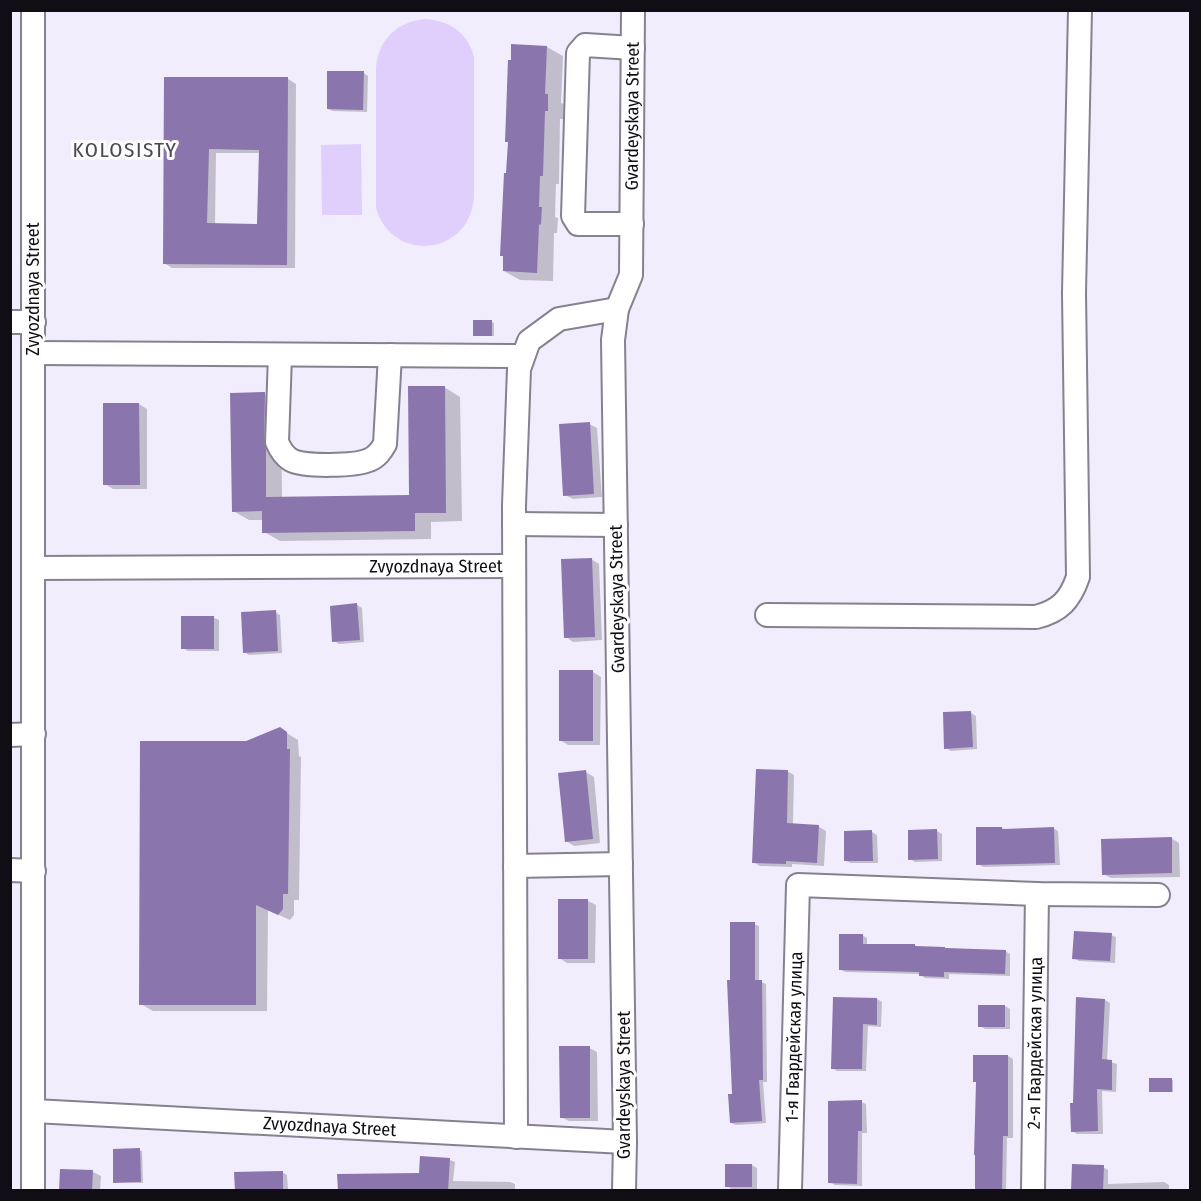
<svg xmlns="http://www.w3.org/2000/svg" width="1201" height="1201" viewBox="0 0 1201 1201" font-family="'Fira Sans Condensed',sans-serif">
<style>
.green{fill:#e0cffd}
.shadow{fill:#0003;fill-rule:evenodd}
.building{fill:#8b75ad;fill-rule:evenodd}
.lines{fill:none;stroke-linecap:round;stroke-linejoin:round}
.minor-casing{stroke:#86818f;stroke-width:26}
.minor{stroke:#fff;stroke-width:22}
.labels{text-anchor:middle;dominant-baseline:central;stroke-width:6;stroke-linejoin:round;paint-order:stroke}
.street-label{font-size:18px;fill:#100e14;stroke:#fdfdfd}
.quarter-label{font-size:21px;letter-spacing:1.5px;fill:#4b4754;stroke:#fdfdfd}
</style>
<rect width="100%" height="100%" fill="#f2edfd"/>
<!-- green -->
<g class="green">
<path d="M426 19C450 21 468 33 474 57V197C470 256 392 264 376 208V68C378 39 398 21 426 19Z"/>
<path d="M361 144 362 215H322L321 145Z"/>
</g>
<!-- shadow -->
<g class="shadow">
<path d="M547 47 563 56 561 103 564 104 563 119H560L559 184H556L555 217 558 218 557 233H554L553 281 520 280 504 271 508 174Z"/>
<path d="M364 73 368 76 367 112 333 111 328 109Z"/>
<path d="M166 78 288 79 296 84 295 268H172L164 263ZM216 153H260L259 226 215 225Z"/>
<path d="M492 322 494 323V336L475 335Z"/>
<path d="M444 387 460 397 462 521 431 522V539L280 541 264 532V520H249L233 511 264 394 281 403 282 498 410 497Z"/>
<path d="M105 404H139L147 409V489H113L105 484Z"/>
<path d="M589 424 597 428 602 497 573 499 565 495Z"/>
<path d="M591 559 599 564 602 640 573 642 566 637Z"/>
<path d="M357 605 362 608 364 642 339 644 334 641Z"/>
<path d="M275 612 280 615 282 653 249 655 244 652Z"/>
<path d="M214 618 219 620V651H188L183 648Z"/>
<path d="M593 672 601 677 600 745H568L560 740Z"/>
<path d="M971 713 976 716 977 749 951 751 946 748Z"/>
<path d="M280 729 298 740 299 756 301 757 299 900H294V915L290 920 268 910 267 1011H153L141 1004 247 742Z"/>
<path d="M787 771 794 775 793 825 819 827 826 831 824 866 792 864V867L760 866 753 862Z"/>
<path d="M586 772 594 777 600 843 574 846 566 841Z"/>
<path d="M1002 828 1006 830 1053 828 1058 831 1060 865 983 867 978 864Z"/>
<path d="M937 831 942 834V861L915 862 910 859Z"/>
<path d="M872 832 877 835 878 863H851L846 861Z"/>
<path d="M1171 838 1179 843 1180 877 1111 878 1103 874Z"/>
<path d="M559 900 588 901 596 905 595 963H567L559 958Z"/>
<path d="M754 924 759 926V981L766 984 767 1082H763L766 1123 736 1125 731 1123 734 1096 731 982Z"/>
<path d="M862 935 867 938V945H914L918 947 1005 951 1010 954V976L949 974V979L925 978 920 974 846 972 841 970Z"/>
<path d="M1111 935 1116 937 1115 963 1079 961 1074 958Z"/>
<path d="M877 999 882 1002 881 1027 868 1026 866 1071H837L832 1068Z"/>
<path d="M1105 1000 1110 1003 1107 1061 1117 1064 1116 1092 1102 1091 1103 1134H1077L1072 1131 1074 1104Z"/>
<path d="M1005 1006 1010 1009V1029H985L980 1026Z"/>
<path d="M589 1048 597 1052 598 1121H569L561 1117Z"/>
<path d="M1008 1056 1013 1059V1138H1007L1006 1190H977L978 1083Z"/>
<path d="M1171 1079 1173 1080V1092L1150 1091Z"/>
<path d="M861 1102 866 1104 867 1133H862V1186L835 1185 830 1182Z"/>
<path d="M114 1150 142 1151 143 1183 115 1182Z"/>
<path d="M422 1158 450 1160 455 1162 453 1181 510 1182 515 1184V1190H339L420 1175Z"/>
<path d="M752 1165 757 1168V1190H733L727 1186Z"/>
<path d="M1103 1167 1108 1170V1184L1164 1182 1169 1185V1190H1073Z"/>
<path d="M93 1172 101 1176 100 1190H60Z"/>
<path d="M282 1172 287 1175 288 1190H236Z"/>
</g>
<!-- building -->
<g class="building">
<path d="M511 44 547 46 545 94H548V111H545L543 176H540L539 207H542L541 224 539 225 537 273 503 271V256H500L504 173H506L508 142H505L508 60H511Z"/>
<path d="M327 71H364L363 110 327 109Z"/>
<path d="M164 77H288L287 265 163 264ZM209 149 259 150 257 224 207 223Z"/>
<rect x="473" y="320" width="19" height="16"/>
<path d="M408 386H445L446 513H415V531L262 533V511L232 512 230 393 265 392 264 442 266 449V497L409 495Z"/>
<path d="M103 403H139L140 485H103Z"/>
<path d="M590 422 594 494 563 496 559 424Z"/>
<path d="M592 558 595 637 564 638 561 559Z"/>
<path d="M357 603 360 640 332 642 330 606Z"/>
<path d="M276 610 278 651 243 653 241 612Z"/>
<rect x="181" y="616" width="33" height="33"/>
<rect x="559" y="670" width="34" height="71"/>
<path d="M971 711 973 747 944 749 943 712Z"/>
<path d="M280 727 287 732V749H290L288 894H283V909L278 915 256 905V1005H139L140 741H246Z"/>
<path d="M756 769 788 770 787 823 819 825 817 863 786 861V864L752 863Z"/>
<path d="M586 770 593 839 565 842 558 773Z"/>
<path d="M976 827H1002V829L1054 827 1055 863 976 865Z"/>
<path d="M937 829 938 859 908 860V830Z"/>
<path d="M872 830 873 861H844V831Z"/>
<path d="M1172 837V873L1102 875 1101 839Z"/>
<rect x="558" y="899" width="30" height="60"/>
<path d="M730 922H755V980H762L763 1080H759L762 1121 730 1123 728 1094H732L727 980H730Z"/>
<path d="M1074 931 1112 933 1110 961 1072 959Z"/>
<path d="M839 934H863V944H915V946L945 947V948L1006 950 1005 974 944 972V977L919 976V972L839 970Z"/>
<path d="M833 997 877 998V1025L863 1024 862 1069H831Z"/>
<path d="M1076 997 1105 999 1102 1059 1112 1060V1090L1097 1089 1098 1131 1071 1132 1070 1103H1073Z"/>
<rect x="978" y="1005" width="27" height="22"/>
<path d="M559 1046H590V1118H560Z"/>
<path d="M973 1055H1008V1136H1003L1002 1190H975V1155H974L976 1082H973Z"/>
<rect x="1149" y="1078" width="23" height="14"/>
<path d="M862 1100V1131H858L857 1184 828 1183V1101Z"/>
<path d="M140 1148 141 1182 113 1183V1149Z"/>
<path d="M420 1156 450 1158 448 1191H338L337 1174 419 1173Z"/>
<rect x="725" y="1164" width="27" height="23"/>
<path d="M1072 1164 1104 1165 1103 1191H1071Z"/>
<path d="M60 1169 93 1170 92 1191H59Z"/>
<path d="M283 1171V1191H235L234 1172Z"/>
</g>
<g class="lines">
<!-- minor casing -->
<g class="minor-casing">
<g id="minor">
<path d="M632 224H578L573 216 578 53 585 45 633 48"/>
<path d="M10 322H34"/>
<path d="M34 353 523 356"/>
<path d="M280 355 277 442C280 449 284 456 291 460 303 467 356 466 369 460 377 457 381 451 385 444L390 355"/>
<path d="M514 524 616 525"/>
<path id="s1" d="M34 568 514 566"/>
<path d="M767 615 1036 617C1060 611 1070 600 1078 577L1074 293 1080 10"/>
<path d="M10 735 34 734"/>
<path d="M515 866 621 864"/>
<path d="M10 870 34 871"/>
<path id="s2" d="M34 1111 625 1142"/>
<path d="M516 1137 514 505 519 369 529 341 559 319 617 309"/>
<path d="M33 1190V10"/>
<path id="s3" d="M624 1190 625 1142 613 340 617 309 631 275 633 10"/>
<path id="s4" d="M790 1190 798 885 1037 894 1158 895"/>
<path id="s5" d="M1033 1190 1037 894"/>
</g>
</g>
<!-- minor -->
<use href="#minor" class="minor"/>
</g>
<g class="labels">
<!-- street labels -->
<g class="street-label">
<text stroke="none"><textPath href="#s3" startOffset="1077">Gvardeyskaya Street</textPath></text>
<text transform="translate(33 289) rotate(-90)">Zvyozdnaya Street</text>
<text stroke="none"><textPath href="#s1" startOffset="402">Zvyozdnaya Street</textPath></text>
<text transform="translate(617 599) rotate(-91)">Gvardeyskaya Street</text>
<text stroke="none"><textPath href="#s4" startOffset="153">1-я Гвардейская улица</textPath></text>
<text stroke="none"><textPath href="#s5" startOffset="147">2-я Гвардейская улица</textPath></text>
<text transform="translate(624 1085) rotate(-90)">Gvardeyskaya Street</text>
<text stroke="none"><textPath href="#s2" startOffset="296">Zvyozdnaya Street</textPath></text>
</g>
<!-- quarter labels -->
<g class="quarter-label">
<text x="125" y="150">KOLOSISTY</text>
</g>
</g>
<!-- border -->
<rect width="1201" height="1201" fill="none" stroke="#100e14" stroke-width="24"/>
</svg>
